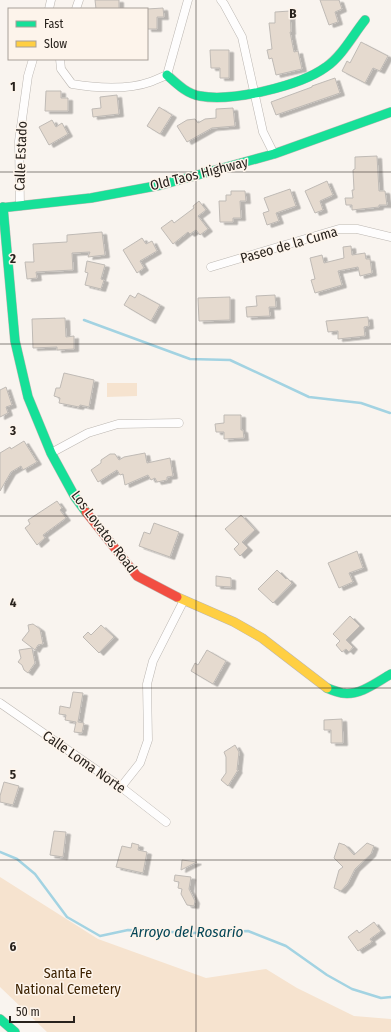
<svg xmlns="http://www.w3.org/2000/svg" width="391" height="1032" viewBox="0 0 391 1032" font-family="'Fira Sans Condensed',sans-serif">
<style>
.green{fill:#f6e3cf}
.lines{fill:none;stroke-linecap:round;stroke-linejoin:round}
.stream{stroke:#a3d3e2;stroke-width:2.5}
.building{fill:#e5dacf;stroke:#bfbab5;filter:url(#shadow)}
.street-casing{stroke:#bcb7b2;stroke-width:9}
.fast-casing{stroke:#bcb7b2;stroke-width:10}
.slow-casing{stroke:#bcb7b2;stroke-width:10}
.jam-casing{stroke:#bcb7b2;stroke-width:10}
.street{stroke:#fefdfd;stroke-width:8}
.fast{stroke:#16e098;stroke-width:9}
.slow{stroke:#ffcf43;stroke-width:9}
.jam{stroke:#f24e42;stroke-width:9}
.grid{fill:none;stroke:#28221d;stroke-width:1;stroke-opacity:0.55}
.labels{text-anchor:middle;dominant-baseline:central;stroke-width:3;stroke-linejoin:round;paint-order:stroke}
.street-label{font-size:14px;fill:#28221d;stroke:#fdf4eb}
.park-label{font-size:14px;fill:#3d2200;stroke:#fdf4eb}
.water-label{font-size:15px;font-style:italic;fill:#034556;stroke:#fdf4eb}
.grid-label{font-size:13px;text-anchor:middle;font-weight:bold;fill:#28221d;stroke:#fdf4eb;stroke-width:3;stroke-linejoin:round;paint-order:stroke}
</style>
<defs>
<filter id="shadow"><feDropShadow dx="4.5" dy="2.5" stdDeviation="0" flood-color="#0004"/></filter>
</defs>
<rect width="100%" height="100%" fill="#f9f4ef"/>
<!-- green -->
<g class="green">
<path d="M107 383H137V396L107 397Z"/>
<path d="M0 877 98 939 206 978 266 969 297 988 354 1016 391 1019V1032H47L0 987Z"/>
</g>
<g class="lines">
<!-- stream -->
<g class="stream">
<path d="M84 320 190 359 230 360 309 397 361 403 390 413"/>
<path d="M0 852 17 859 35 874 67 917 100 936 128 930 193 933 248 931 286 946 327 975 352 989 381 998 391 997"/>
</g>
</g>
<!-- building -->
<g class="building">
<path d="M95 0H119V9H96Z"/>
<path d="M320 0H339L342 9 335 12 338 22 329 25Z"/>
<path d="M163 8 164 17H157V29H147V9Z"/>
<path d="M290 11 291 32H290L294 52 298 51 302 69 276 75 272 58 269 59 267 50 272 49 269 23H275V12Z"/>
<path d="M361 42 388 56 380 71 373 68 365 83 342 71 347 61 350 63Z"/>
<path d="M210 50H229V78H220V68H211Z"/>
<path d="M335 78 340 93 276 115 271 102 312 87V86Z"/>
<path d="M46 91H61V98H68V111H45Z"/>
<path d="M117 95 119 114 93 117 92 109 101 108 100 97Z"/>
<path d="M159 107 172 115 160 134 147 126Z"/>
<path d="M233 108 235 126 212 128 187 142 177 126 187 120 195 119 198 123 205 119 216 118V109Z"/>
<path d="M52 120 56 127 62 123 68 134 49 145 39 127Z"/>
<path d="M377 156 379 191H385L387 205H379V207L352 210V205H346L345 198H353L352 190H354L353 170 355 169V157Z"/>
<path d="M327 181 333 195 320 201 323 210 315 213 305 191Z"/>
<path d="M290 189 296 206 276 213 279 221 267 225 263 213 269 211 264 198Z"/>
<path d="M231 191H245L246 201H240L241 218H233V222H220L219 201H226V195H231Z"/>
<path d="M199 201 206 210 198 216 208 229 200 235 196 230 190 234 188 232 173 244 161 228 172 220 174 223 194 208 193 206Z"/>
<path d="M102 232 105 255 88 257 90 252 72 253 73 270 36 272 37 278 27 279 25 262H34L33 244 67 242V235Z"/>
<path d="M142 238 146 244 152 241 157 251 140 261 144 268 137 273 123 250Z"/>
<path d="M351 246 352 255 365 253 366 259H370L372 273 360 276 358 267 338 271 342 285 315 293 311 280 315 279 310 258 322 255 324 263 344 258 343 247Z"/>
<path d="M87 261 105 265 101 279 104 280 101 289 85 285 88 273 85 272Z"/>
<path d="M138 293 160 305 151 321 124 305 130 295 135 298Z"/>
<path d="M275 295 276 307H269L270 316 247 317 246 307 257 306 256 296Z"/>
<path d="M230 297V320L199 321 198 298Z"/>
<path d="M368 317 369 326 364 327 365 336 338 339V331L328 332 326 321Z"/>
<path d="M65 318 66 337 74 336V349L57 350V347L33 348 32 319Z"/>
<path d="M64 373 94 380 89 407 80 405 79 407 59 403 60 398 54 396 56 388H60Z"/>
<path d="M6 387 12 405 6 407 8 413 0 417V390Z"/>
<path d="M224 415H241V430H243L244 438 224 439V432H216L215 424 224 423Z"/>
<path d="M24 441 37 462 23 470 21 466 11 472 0 491V453L10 447 11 449Z"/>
<path d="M145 453 147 463 170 458 173 476 167 477V480L157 482 155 478 151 480 148 475 125 485 123 474 120 475 117 470 98 482 91 470 101 463V460L110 454H115L119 460 124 457Z"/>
<path d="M57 501 62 508 60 510 66 518 43 535 45 538 37 545 25 528 30 524 28 520Z"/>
<path d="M241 515 255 530 242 542 248 548 240 556 234 549 239 544 225 529Z"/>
<path d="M154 523 179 532 170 557 139 546 144 532 150 534Z"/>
<path d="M357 551 363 568 349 573 353 582 339 588 328 563Z"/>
<path d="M277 570 286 579 287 578 292 583 273 603 258 589Z"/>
<path d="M216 576 231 578V587L216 586Z"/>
<path d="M350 616 360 626 346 640 353 647 349 652 346 649 342 652 336 645 340 641 333 634Z"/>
<path d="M33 624 40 629 43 644 38 645 35 650 22 640 29 631 28 625Z"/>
<path d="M101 625 114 637 99 653 83 637 88 632 91 635Z"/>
<path d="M32 648 35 663 28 673 24 670 22 665 18 662 21 658 19 650Z"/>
<path d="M207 650 226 661 213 684 191 671 195 663 198 665Z"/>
<path d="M73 692 83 693 78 722 84 723 82 733 74 732 76 722 65 720 66 715 59 714 60 706 70 708Z"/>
<path d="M342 719 343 743H331V730H324V720Z"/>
<path d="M235 745 239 752 237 770H238L228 786 221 780 226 773V757L224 752Z"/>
<path d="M4 782 19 786 13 805 0 802V796Z"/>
<path d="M54 831 66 832 63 857 50 855Z"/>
<path d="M132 843 139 845 138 850 147 852 143 873 116 867 122 846 131 848Z"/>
<path d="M339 843 345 845 354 855 367 843 374 846 371 854 355 869 348 883 341 891 334 888 339 870 343 867 334 858Z"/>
<path d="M182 860 197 862 181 870Z"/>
<path d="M175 875 191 877 189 889 195 901 194 906 187 905 181 894 182 889 178 888 179 882 174 881Z"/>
<path d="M374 922 381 931 370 939 372 942 358 951 348 937 357 930 359 933Z"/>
</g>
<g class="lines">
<!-- street casing -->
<g class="street-casing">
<g id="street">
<path d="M221 0 224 4 242 37 263 132 274 154"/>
<path d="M49 9 51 0"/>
<path d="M76 9 79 0"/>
<path d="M60 59 61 69 72 84C95 88 128 90 150 82 156 80 162 77 167 75L188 0"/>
<path d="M20 206 19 141 28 76 33 59"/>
<path d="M211 267 339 229H357L391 237"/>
<path d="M51 453 88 433 118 424 179 423"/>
<path d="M0 703 121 787 166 822"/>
<path d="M121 787 140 763 148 740 147 684 153 661 184 600"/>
</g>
</g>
<!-- fast casing -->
<g class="fast-casing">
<g id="fast">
<path d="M167 75C177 84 187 94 200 96 232 102 300 86 326 67 342 56 353 35 365 20"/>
<path d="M3 207 15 341 28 397 51 453 75 497 86 512"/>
<path d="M0 208 91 198 161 185 274 154 391 112"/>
<path d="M327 688C332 690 337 692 342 693 360 696 377 682 391 674"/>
<path d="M0 1019 15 1032"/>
</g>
</g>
<!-- slow casing -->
<g class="slow-casing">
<path id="slow" d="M177 597 234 622 262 638 327 688"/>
</g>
<!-- jam casing -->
<g class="jam-casing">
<path id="jam" d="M86 512 137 576 177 597"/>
</g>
<!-- street -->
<use href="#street" class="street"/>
<!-- fast -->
<use href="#fast" class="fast"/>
<!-- slow -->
<use href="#slow" class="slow"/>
<!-- jam -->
<use href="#jam" class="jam"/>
</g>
<!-- grid -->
<path class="grid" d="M196 0V1032M0 172H391M0 344H391M0 516H391M0 688H391M0 860H391"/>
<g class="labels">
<!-- street labels -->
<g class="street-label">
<text transform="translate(21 156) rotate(-88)">Calle Estado</text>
<text transform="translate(199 174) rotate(-14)">Old Taos Highway</text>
<text transform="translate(289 245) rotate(-16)">Paseo de la Cuma</text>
<text transform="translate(104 532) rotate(53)">Los Lovatos Road</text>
<text transform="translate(84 762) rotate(35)">Calle Loma Norte</text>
</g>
<!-- park labels -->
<g class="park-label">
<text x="68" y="973">Santa Fe<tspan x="68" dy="16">National Cemetery</tspan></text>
</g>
<!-- water labels -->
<g class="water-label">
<text x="187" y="932">Arroyo del Rosario</text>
</g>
</g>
<g class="grid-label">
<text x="293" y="18">B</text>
<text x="13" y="91">1</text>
<text x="13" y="263">2</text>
<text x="13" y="435">3</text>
<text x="13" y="607">4</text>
<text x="13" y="779">5</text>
<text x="13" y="951">6</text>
</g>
<!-- legend -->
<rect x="8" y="8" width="140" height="52" fill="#fdf4eb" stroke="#a8a099"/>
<rect x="16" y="21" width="20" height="6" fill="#16e098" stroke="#a8a099"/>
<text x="44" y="28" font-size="12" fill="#28221d">Fast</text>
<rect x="16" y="41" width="20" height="6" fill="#ffcf43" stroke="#a8a099"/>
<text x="44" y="48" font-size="12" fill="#28221d">Slow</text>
<!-- scale -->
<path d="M10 1016v6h64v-6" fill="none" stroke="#28221d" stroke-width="2"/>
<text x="16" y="1016" font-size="12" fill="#28221d" stroke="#fdf4eb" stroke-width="3" paint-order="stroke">50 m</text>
</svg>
